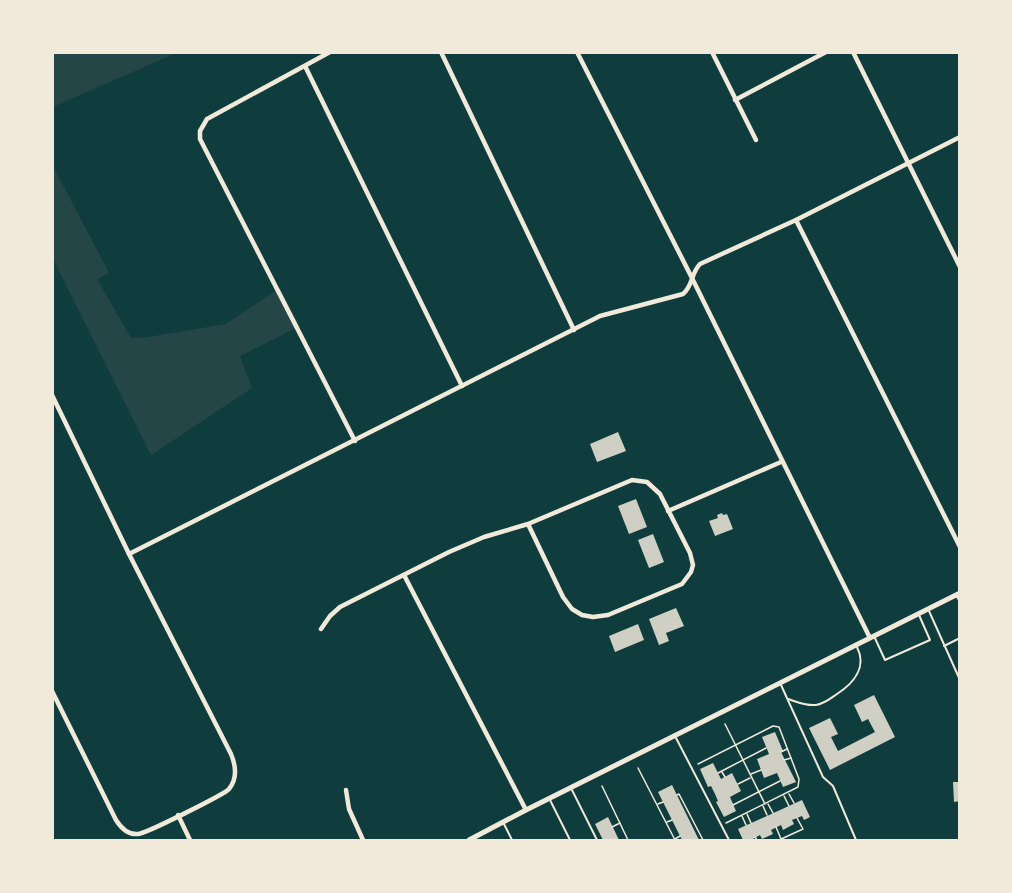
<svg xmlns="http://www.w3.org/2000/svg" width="1012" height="893" viewBox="0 0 1012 893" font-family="Helvetica,sans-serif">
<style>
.green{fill:#244646}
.building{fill:#cfcfc3}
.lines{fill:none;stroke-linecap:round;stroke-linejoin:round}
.path{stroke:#f1e9da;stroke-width:1.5}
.service{stroke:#f1e9da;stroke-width:2}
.minor{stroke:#f1e9da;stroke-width:4.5}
.tertiary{stroke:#f1e9da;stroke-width:5}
</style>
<rect width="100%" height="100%" fill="#0f3d3e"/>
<!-- green -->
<g class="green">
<path d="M53 52H176V53L53 107Z"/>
<path d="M52 164 109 273 97 279 131 338 148 337 226 324 280 288 300 326 240 356 252 388 151 455 53 259Z"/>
</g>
<!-- building -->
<g class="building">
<path d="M618 432 626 451 597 462 590 444Z"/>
<path d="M636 499 647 527 629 534 618 506Z"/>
<path d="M722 513 723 515 727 514 733 529 715 536 709 521 718 518 717 515Z"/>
<path d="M653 534 664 562 649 568 638 540Z"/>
<path d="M676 608 684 626 666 633 669 641 659 645 649 619Z"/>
<path d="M638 624 644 640 615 652 609 636Z"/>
<path d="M874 695 895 737 830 770 809 728 830 718 838 734 831 737 838 751 875 732 868 719 862 722 854 705Z"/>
<path d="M775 732 783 751 781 752 796 782 783 787 777 773 764 778 757 759 769 754 762 737Z"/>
<path d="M713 763 721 779 732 773 741 791 730 797 736 811 724 817 716 802 718 801 715 794 711 786 708 787 700 769Z"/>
<path d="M953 782H960V801L954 802Z"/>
<path d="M672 785 699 840H682L658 792Z"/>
<path d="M802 800 810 817 804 820 802 816 792 820 794 824 783 830 781 825 771 830 773 834 762 839 760 835 751 840H743L738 829Z"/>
<path d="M608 817 619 840H603L595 824Z"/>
</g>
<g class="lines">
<!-- path -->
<g class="path">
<path d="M725 724 765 804"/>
<path d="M781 752 787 749"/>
<path d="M784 760 791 758"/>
<path d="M698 764 773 726 779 727 799 779 798 787 726 823"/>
<path d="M638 768 675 840"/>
<path d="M722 772 725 777"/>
<path d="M718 773 766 748"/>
<path d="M751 774 761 770"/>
<path d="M738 784 750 778"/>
<path d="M602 786 628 840"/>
<path d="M789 794 794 803"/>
<path d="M677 795 679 794 703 840"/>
<path d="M784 796 789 806"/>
<path d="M658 804 663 802"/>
<path d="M768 804 773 813"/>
<path d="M733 805 780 781"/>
<path d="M763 806 767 815"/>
<path d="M747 814 751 823"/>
<path d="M742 816 746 825"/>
<path d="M667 822 672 820"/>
<path d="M612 827 620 823"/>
<path d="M776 827 781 839"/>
<path d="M755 837 757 840"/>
<path d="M675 839 680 836"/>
<path d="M779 840 803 829 797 818"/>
</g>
<!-- service -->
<g class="service">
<path d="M956 595 960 602"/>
<path d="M929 611 960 680"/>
<path d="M874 636 885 660 930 640 919 615"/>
<path d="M944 646 960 638"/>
<path d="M781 685 823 777 833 786 856 840"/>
<path d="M788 699C797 702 806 706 816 705 824 704 831 698 837 694 854 683 867 667 857 647"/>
<path d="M675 736 729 840"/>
<path d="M571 788 597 840"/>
<path d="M550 800 570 840"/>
<path d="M503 822 512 840"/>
</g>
<!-- minor -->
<g class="minor">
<path d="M330 52 207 119 200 131V139L355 441"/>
<path d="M441 52 574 330"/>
<path d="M577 52 692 278 870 638"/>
<path d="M712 52 756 140"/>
<path d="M853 52 960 267"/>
<path d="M305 66 462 386"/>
<path d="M735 100 826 52"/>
<path d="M796 220 960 547"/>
<path d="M52 395 129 554 231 754C236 766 238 778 229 789 225 794 145 834 138 834 128 835 121 828 116 820L52 691"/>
<path d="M668 511 781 462"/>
<path d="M129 554 600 316 683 294C693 286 691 273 700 264L796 220 960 137"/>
<path d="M404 575 526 810"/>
<path d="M321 629 330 616 340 607 449 552 484 537 528 524 632 480 647 482 660 494 690 553 693 565 691 572 682 584 608 615 593 617 582 615 572 609 563 597 528 524"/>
<path d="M346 790 349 809 363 840"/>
<path d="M178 815 190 840"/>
</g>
<!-- tertiary -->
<path class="tertiary" d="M469 840 526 810 960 593"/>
</g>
<!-- border -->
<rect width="1012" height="893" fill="none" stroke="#f1e9da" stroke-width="108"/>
</svg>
